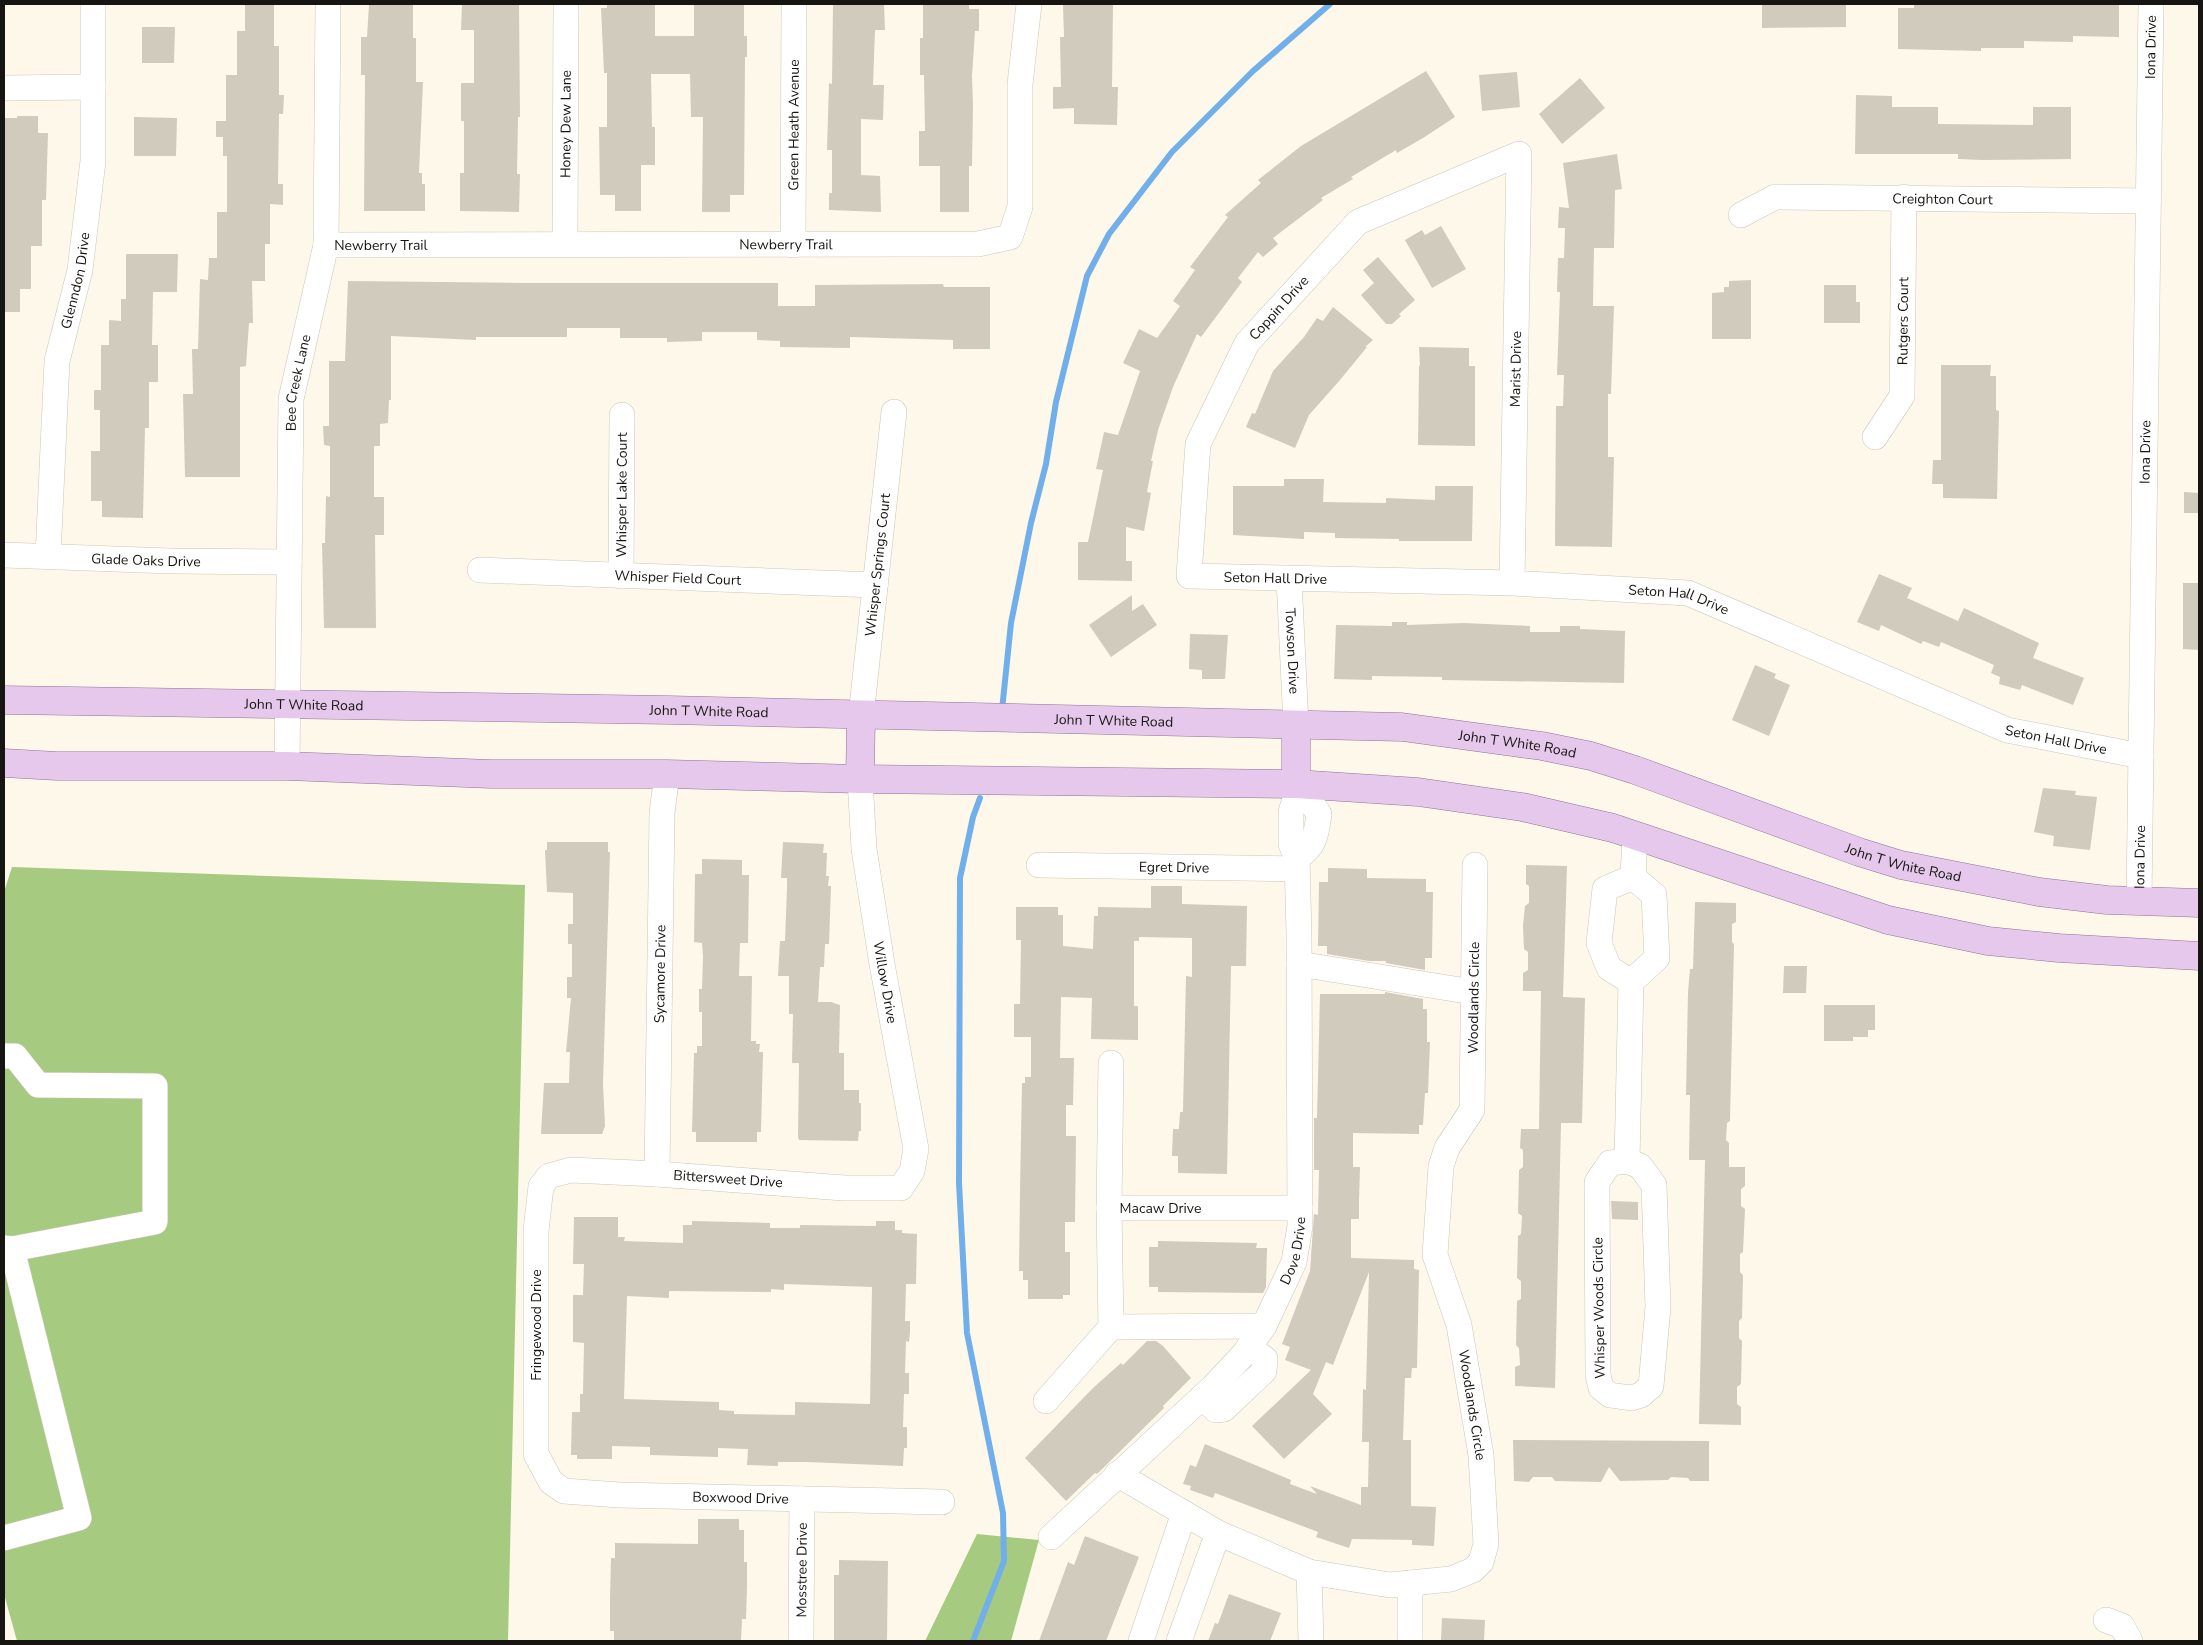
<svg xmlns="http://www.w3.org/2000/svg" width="2203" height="1645" viewBox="0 0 2203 1645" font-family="'Nunito Sans',sans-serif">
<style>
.forest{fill:#a6cb80}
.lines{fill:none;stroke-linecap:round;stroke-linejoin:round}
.stream{stroke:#71afea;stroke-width:6}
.building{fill:#d0cbbd;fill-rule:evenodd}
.minor-casing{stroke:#cbc6b9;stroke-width:26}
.major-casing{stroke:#927196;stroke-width:29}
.minor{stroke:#fff;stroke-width:25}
.major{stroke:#e5c8eb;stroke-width:28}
.labels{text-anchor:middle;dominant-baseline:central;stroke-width:4;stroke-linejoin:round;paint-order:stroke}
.street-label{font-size:14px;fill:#171511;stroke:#fff}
</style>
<rect width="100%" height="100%" fill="#fef8eb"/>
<!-- forest -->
<g class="forest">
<path d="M12 867 525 885 508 1641H17L4 1594V892Z"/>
<path d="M977 1534 1039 1540 1011 1641H925Z"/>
</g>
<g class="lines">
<!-- stream -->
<g class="stream">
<path d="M1002 710 1011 623 1031 523 1046 464 1056 402 1087 276 1109 234 1172 152 1253 71 1330 4"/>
<path d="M973 1641 1004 1561 1003 1513 967 1333 959 1183 960 878 973 817 980 798"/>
</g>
</g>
<!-- building -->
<g class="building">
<path d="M245 4H274V46H279V95H284L283 114H279L278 184H283V205L270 204V244H265V281H252L253 323H249L246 366 240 367V477H185L183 394H193L192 349H198L200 279 208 280 209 258H217V212H227V156H223V137H216V121H226V75H237V31H245Z"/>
<path d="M369 4H413V38H416V82H423L419 173H422V184H425V211H364L365 75H361V37H367Z"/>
<path d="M462 4H519L520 117H518L517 174H520L519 212 460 211V173H464V121H461V83H474V30H461Z"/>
<path d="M607 4H655V36H694V4H744V36H747V57H745L744 195H730V212H702L703 117H691L690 74H651L652 127H655V165H641V211H615V195H600L599 127H607V73H604L601 8H607Z"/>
<path d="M833 4H884L885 30H875L873 85H884L883 120 861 119V175L880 176 881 212 829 210V193H832V150H827L829 83 832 84Z"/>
<path d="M923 4H969V9H979V31H975L972 76 973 106 972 166H969V212H940V166H919V131H925L924 75H920V38H923Z"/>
<path d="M1063 4H1113L1112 87H1118L1117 125 1074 124V108L1053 109V87H1061L1060 37H1064Z"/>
<path d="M1762 4H1846V27L1762 28Z"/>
<path d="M1914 4H2119V37L2073 36V42L2024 41V48H1981V51L1898 49V8H1914Z"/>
<path d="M142 27H175L174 63H142Z"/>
<path d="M1426 71 1455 117 1423 138 1397 153 1396 150 1351 177 1353 179 1321 198 1323 200 1273 238 1278 244 1263 257 1258 252 1238 278 1242 282 1201 337 1197 334 1173 387 1158 430 1151 461H1153L1147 492 1151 493 1144 531 1126 527V561H1132V581L1078 580V542H1088L1103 470 1096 469 1104 432 1118 435 1140 371 1123 363 1139 329 1157 338 1180 306 1173 301 1195 270 1190 267 1228 217 1225 215 1261 183 1258 180 1301 146Z"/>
<path d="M1517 72 1520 107 1482 111 1479 75Z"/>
<path d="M1580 78 1605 108 1562 144 1539 114Z"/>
<path d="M1856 95 1892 96V107H1938V124L2033 125V107H2071V159L1982 160 1958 159V154H1855Z"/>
<path d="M17 116H38V133H48L46 200H42V246H31V289H20V312H4V118H17Z"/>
<path d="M134 117 177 118 176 156H134Z"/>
<path d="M1617 154 1622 189 1615 190 1614 248H1594L1593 306H1614L1611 394H1608V457H1614L1612 547 1555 546 1556 406H1563L1564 375H1557L1560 292H1557L1558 258H1564L1565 228H1558L1559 207 1569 208 1563 163Z"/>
<path d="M1441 226 1466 269 1432 288 1405 240 1422 230 1425 235Z"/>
<path d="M126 254H178L177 292H153L152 345H158V382H149V428H145L143 518 102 517V501H91V451H100V410H94V390H101V345H109V320L121 321V299H126Z"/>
<path d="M1378 257 1415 300 1399 314 1401 316 1392 324H1386L1361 295 1374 283 1363 270Z"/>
<path d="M1751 280V339H1712V293L1724 292V287H1729V281Z"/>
<path d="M348 281 522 283H778V306H815V285L943 284 944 287H990V349H953V340L850 337V348L780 347V341L757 340V332H702V341L667 342V338H620V328H567V337H476V340L391 336V400H389L388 423 380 424V446H374V497H384V535H375L376 628H324L322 543H325L326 496 330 497V446L324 445 323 426H329V361H345Z"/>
<path d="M1824 285H1856V302H1860V323H1824Z"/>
<path d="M1333 307 1373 340 1365 347H1367L1340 380 1309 415 1295 448 1246 427 1252 413 1255 414 1273 371 1304 337 1317 318 1323 321Z"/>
<path d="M1419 347 1469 348V366H1475V446L1418 445 1419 366 1420 365Z"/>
<path d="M1941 365H1991L1990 376H1996V410L1999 411 1997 499 1943 498V484H1932L1933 460H1941Z"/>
<path d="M1284 479H1324L1323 502 1386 503V498L1435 500V486H1473L1472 541H1399V539L1335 538V533L1304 532V539L1233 535V486H1284Z"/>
<path d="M2184 492 2199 493V513H2184Z"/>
<path d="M1879 574 1912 588 1907 598 1958 621 1964 608 2039 643 2033 658 2084 678 2073 705 2022 685 2020 690 1999 684 2000 677 1991 673 1994 665 1941 642 1939 647 1923 641 1921 644 1881 625 1879 631 1857 622Z"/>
<path d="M2183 583H2199V650L2183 649Z"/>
<path d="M1132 595V611L1143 604 1157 625 1111 657 1089 625Z"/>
<path d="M1392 622H1407V625L1463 623 1530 626V632H1560V626H1580V629L1625 631 1624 683 1442 680V677L1372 676V680L1334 679 1336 625 1392 626Z"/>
<path d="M1190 634 1228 635 1225 679H1202V670L1189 669Z"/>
<path d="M1755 665 1776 674 1774 678 1790 685 1769 736 1732 720Z"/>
<path d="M2043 788 2076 791 2075 795 2097 797 2090 850 2053 846 2054 836 2034 832Z"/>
<path d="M547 842H608V852H610L603 1084 605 1126 602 1134H541L544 1083H569L570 1052H566L571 998H567V977H572V944H568V924H573V893L547 892 545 850H547Z"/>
<path d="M783 842 824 844 823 853H827L826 876H829L828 886H831L829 944H825L824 967H820L818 1002H831L840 1005 839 1053H844V1090H859V1103H861V1131H859L858 1141 799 1140 798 1137 799 1063H792L793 1014H789V976H778L780 941H785L787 888V878H781Z"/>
<path d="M702 859 742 860V875H749L748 943H740L739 976H752L751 1041H756V1044H760L759 1052H763L761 1132H757V1142H696V1132H692L694 1053H697V1046H702V1012H699V989H702L703 956 702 943 694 942 695 874H702Z"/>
<path d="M1526 865 1567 866 1563 997 1585 998 1582 1123H1561L1555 1388 1515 1386V1367L1520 1365 1519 1348 1516 1345 1517 1301 1521 1299V1281L1517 1278 1518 1236 1521 1234 1522 1216 1518 1213 1519 1170 1523 1167V1150L1520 1148 1521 1129H1539L1541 991H1523V973L1528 970V952L1524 949 1523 925 1525 906 1529 903V886L1526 884Z"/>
<path d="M1328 868 1367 869V878L1426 879V892H1433L1432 958H1425V970L1386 963V961H1369L1327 954V946H1318L1319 882H1328Z"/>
<path d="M1151 886H1182V904L1247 906 1246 966H1231L1227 1174 1178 1173V1156H1172L1173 1129H1179L1180 1112H1183L1186 976 1192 977V938L1139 937V941H1134V1006H1138V1040L1091 1039 1092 998 1061 997 1060 1058H1074L1073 1105H1066V1136H1076L1075 1222H1065V1252H1070V1295H1063V1299H1028V1280H1023V1271H1019L1020 1190 1022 1083H1025V1077H1031V1037H1014V1004H1020L1021 940H1016V907H1058V915H1063V946L1093 949 1094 916H1098V907L1151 908Z"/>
<path d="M1695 902 1736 903V922L1732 924V942L1734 944 1730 1121 1727 1123 1726 1140 1729 1143V1167H1745V1186L1741 1189V1206L1745 1209 1743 1252 1740 1254V1272L1743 1275 1742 1318 1739 1321V1338L1742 1341 1741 1384 1737 1387V1404L1741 1407V1425L1699 1424 1705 1160H1689L1690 1095H1686L1688 992 1690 969H1693Z"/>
<path d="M1784 966H1807L1806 993H1783Z"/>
<path d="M1385 992 1423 999V1009H1427V1042H1430L1428 1093H1425L1423 1125H1419V1134L1353 1133V1167H1360L1359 1201V1219H1351V1258L1414 1260V1269L1419 1270 1417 1368H1412L1411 1378H1405L1403 1440H1411V1506L1436 1507 1434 1546 1412 1545V1540L1352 1539 1349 1548 1316 1537 1318 1532 1215 1493 1213 1498 1190 1490 1191 1486 1183 1484 1190 1465 1196 1467 1205 1444 1291 1480 1290 1484 1317 1494 1310 1486 1361 1505V1487H1368L1369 1442H1362L1363 1389 1366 1390 1369 1272 1333 1365 1326 1362 1313 1394 1332 1414 1284 1459 1252 1426 1311 1370 1285 1360 1290 1347 1282 1344 1310 1271 1314 1214 1318 1215 1319 1170H1314V1118H1317L1320 994H1385Z"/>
<path d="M1824 1005H1875V1030H1868V1037H1853V1041H1824Z"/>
<path d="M1611 1201 1638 1202V1220L1612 1219Z"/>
<path d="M574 1217H618V1237H625L624 1241 683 1243V1225H692V1221L770 1223V1228H800V1225L876 1226V1221H895V1230H902V1233L917 1234 916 1284H906L905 1321H910V1332L909 1342 906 1341 905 1373H909V1394H904L903 1427H907V1448H904L903 1466 807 1462H778V1466L747 1465 748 1449 718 1448V1457L650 1455V1447L612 1446V1459H577V1455H571L572 1412H580V1394H583L584 1343 573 1342V1295H583L584 1264H573ZM784 1284 872 1287 870 1404 795 1402V1415L734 1414V1411L719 1410V1402L624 1399 627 1296 669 1298V1291L771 1292V1289L784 1290Z"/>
<path d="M1158 1241 1257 1243 1256 1248H1267L1266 1287 1263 1293 1158 1292V1287H1149V1247H1158Z"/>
<path d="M1147 1341H1156L1163 1346 1191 1378 1163 1406 1164 1408 1097 1474 1095 1473 1066 1501 1025 1458 1093 1388 1121 1363 1123 1365Z"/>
<path d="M1513 1440 1709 1441V1481H1690L1688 1478 1671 1477 1668 1480 1620 1481 1609 1467 1601 1482 1555 1481 1552 1477H1533L1529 1482 1514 1481Z"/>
<path d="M698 1519H739V1530H744V1562H747V1587L746 1619H742L741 1641H614V1631H610V1598L611 1558H615V1543L698 1544Z"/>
<path d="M1085 1536 1139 1557 1106 1641H1039L1068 1562 1074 1565Z"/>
<path d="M839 1560 888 1561 887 1641 834 1640V1575H839Z"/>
<path d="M1229 1594 1281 1613 1270 1641H1208L1215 1623 1218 1624Z"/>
<path d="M1442 1618 1485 1620 1484 1641H1441Z"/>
</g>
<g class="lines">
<!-- minor casing -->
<g class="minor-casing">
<g id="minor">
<path d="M4 88 93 87"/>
<path id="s1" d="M1741 215 1775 197 2148 201"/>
<path id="s2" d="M565 244 566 4"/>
<path id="s3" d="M326 245 978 244 1010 237 1020 207V84L1029 4"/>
<path id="s4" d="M793 245 794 4"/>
<path id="s5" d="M1875 437 1902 396 1904 197"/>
<path id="s6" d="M4 555 171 561 289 562"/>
<path id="s7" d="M48 556 57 361 80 270 93 161V4"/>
<path id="s8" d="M480 570 875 585"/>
<path id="s9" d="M621 576 622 415"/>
<path id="s10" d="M1289 579 1296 725"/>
<path id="s11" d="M1512 583 1519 154 1358 222 1247 343 1198 444 1189 576 1512 583 1688 593 2007 730 2141 756"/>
<path id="s12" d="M861 716 894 412"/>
<path id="s13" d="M287 766 291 399 326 245 328 4"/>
<path id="s14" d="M860 779 864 849 882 964 916 1149 912 1171 901 1188H844L657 1174 571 1170 549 1176 541 1186 536 1231V1454L551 1482 564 1491 619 1495 942 1502"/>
<path d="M1296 796 1311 802 1319 814C1316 835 1316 845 1297 858"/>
<path id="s15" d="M1039 865 1297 869"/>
<path d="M1633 877 1635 835"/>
<path id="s16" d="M2139 901 2151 4"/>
<path d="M1299 964 1473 992"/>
<path d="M1631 982 1609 968 1599 943 1605 889 1633 877"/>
<path d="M1631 982 1657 958 1654 895 1633 877"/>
<path d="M4 1056H15L38 1085 155 1086V1222L12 1249 4 1248"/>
<path d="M1627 1161 1640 1166 1654 1185 1658 1307 1651 1386 1641 1395 1631 1398 1610 1395 1601 1388 1598 1375 1597 1182 1610 1163Z"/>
<path d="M1627 1161 1631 982"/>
<path id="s17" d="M657 1174 662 813 667 774"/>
<path d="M1109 1208 1111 1063"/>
<path d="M1111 1327 1264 1326"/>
<path d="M1202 1397 1216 1410 1224 1409 1264 1371 1265 1359 1249 1347"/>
<path id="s18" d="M1046 1401 1111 1327 1109 1208H1300"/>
<path id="s19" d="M1117 1474 1218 1533 1309 1572 1390 1585 1451 1579 1473 1570 1481 1562 1486 1544 1481 1455 1459 1325 1435 1255 1441 1166 1447 1148 1472 1110 1475 865"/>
<path id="s20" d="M1051 1537 1213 1387 1244 1354 1264 1326 1294 1262 1300 1226 1299 934 1297 858 1291 844V812L1296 796V784"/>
<path d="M4 1538 79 1518 12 1249"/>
<path d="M1309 1572 1311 1641"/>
<path d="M1410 1583V1641"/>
<path d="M2106 1620 2122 1626 2130 1641"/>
<path id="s21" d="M801 1641 802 1499"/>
<path d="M1141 1641 1184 1513"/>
<path d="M1179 1641 1218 1533"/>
</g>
</g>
<!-- major casing -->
<g class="major-casing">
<g id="major">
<path id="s22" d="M4 700 669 710 1402 727 1542 746 1591 756 1635 770 1859 852 1901 865 2039 892 2107 900 2199 903"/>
<path d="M1296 725V784"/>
<path d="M4 763 57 766H287L491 774H667L860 779 1296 784 1418 792 1522 807 1613 828 1888 920 1988 941 2059 948 2199 956"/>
<path d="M860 779 861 716"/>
</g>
</g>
<!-- minor -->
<use href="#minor" class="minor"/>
<!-- major -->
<use href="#major" class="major"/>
</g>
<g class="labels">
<!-- street labels -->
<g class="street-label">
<text stroke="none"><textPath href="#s16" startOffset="854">Iona Drive</textPath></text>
<text stroke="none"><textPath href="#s2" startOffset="120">Honey Dew Lane</textPath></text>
<text stroke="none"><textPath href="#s4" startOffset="120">Green Heath Avenue</textPath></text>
<text stroke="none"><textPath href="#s1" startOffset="206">Creighton Court</textPath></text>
<text stroke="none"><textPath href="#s3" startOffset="55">Newberry Trail</textPath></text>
<text stroke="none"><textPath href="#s3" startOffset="460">Newberry Trail</textPath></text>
<text stroke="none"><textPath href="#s7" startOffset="278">Glenndon Drive</textPath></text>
<text transform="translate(1279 308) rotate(-48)">Coppin Drive</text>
<text stroke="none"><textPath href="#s5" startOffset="124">Rutgers Court</textPath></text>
<text stroke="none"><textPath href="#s11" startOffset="214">Marist Drive</textPath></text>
<text stroke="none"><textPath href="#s13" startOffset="384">Bee Creek Lane</textPath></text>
<text stroke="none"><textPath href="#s16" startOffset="449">Iona Drive</textPath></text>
<text stroke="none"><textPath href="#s9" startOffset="81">Whisper Lake Court</textPath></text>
<text stroke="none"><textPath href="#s6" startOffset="142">Glade Oaks Drive</textPath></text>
<text stroke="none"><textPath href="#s12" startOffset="152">Whisper Springs Court</textPath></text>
<text stroke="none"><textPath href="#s8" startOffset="198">Whisper Field Court</textPath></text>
<text stroke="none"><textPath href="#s11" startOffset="1099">Seton Hall Drive</textPath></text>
<text stroke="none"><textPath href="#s11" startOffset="1504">Seton Hall Drive</textPath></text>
<text stroke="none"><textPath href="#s10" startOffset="72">Towson Drive</textPath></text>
<text stroke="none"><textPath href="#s22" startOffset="300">John T White Road</textPath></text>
<text stroke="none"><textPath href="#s22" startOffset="705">John T White Road</textPath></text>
<text stroke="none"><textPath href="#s22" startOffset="1110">John T White Road</textPath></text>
<text stroke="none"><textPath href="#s11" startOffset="1909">Seton Hall Drive</textPath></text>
<text stroke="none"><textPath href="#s22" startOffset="1515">John T White Road</textPath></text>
<text stroke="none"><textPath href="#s16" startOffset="44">Iona Drive</textPath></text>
<text stroke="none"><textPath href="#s22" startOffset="1920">John T White Road</textPath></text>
<text stroke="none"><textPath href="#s15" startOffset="135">Egret Drive</textPath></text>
<text stroke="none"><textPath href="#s17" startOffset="200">Sycamore Drive</textPath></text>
<text stroke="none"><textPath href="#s14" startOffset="205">Willow Drive</textPath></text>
<text stroke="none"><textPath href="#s19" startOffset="974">Woodlands Circle</textPath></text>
<text transform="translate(728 1179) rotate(4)">Bittersweet Drive</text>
<text stroke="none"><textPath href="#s18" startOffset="269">Macaw Drive</textPath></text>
<text stroke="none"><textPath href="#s20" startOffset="382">Dove Drive</textPath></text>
<text transform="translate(1599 1308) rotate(-91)">Whisper Woods Circle</text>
<text transform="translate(536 1325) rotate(-90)">Fringewood Drive</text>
<text transform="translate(1472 1405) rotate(81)">Woodlands Circle</text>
<text stroke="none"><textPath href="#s14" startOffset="1276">Boxwood Drive</textPath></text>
<text stroke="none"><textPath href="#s21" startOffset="71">Mosstree Drive</textPath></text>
</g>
</g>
<!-- border -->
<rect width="2203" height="1645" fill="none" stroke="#171511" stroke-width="10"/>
</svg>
